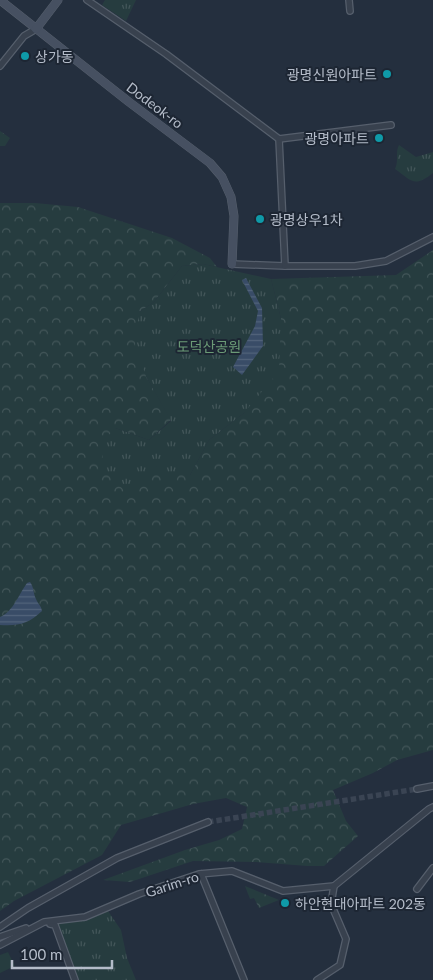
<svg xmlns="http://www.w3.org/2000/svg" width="433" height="980" viewBox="0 0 433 980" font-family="Lato,'Noto Sans KR',sans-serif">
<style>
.forest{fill:url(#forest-crowns)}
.park{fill:url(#park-tufts)}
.garden{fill:#263c3f}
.water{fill:url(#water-rules)}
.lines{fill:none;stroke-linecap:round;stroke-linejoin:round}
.street-tunnel{stroke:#3a4453;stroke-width:5.5;stroke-dasharray:5.5 3;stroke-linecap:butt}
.street-casing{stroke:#565f6c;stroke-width:8}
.secondary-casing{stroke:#565f6c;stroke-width:9}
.street{stroke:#38414e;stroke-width:5.5}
.secondary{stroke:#465061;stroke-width:8}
.culture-dot{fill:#0f9aa8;stroke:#1d2633;stroke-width:2}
.labels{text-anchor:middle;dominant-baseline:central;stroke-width:4;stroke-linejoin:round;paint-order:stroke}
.poi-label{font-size:14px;fill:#b4bcc9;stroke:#1d2633;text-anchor:start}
.street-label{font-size:14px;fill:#b4bcc9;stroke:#1d2633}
.park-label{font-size:14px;fill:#6b9a76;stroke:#1d2633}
</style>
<defs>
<pattern id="forest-crowns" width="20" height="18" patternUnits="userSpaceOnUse" patternTransform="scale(1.25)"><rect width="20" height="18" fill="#263c3f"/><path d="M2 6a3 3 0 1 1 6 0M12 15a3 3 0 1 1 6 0" fill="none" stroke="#435659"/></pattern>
<pattern id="park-tufts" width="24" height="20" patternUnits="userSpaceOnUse" patternTransform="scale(1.25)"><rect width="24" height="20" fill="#263c3f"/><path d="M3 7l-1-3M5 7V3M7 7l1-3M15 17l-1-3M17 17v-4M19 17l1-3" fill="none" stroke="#435659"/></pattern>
<pattern id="water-rules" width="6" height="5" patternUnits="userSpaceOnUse" patternTransform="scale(1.25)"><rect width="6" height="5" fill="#394c67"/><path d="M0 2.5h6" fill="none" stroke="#53647b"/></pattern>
</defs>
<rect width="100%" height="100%" fill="#242f3e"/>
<!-- forest -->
<g class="forest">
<path d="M0 203H35L78 207 172 238 210 258 217 267 203 264 182 266 154 302 139 312 146 376 171 420 149 440 115 428 156 466 190 475 209 440 244 413 281 319 271 279 396 275 433 250V750L397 760 373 773 333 790 346 821 358 836 324 866H307L256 862 193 861 130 882 103 880 185 850 219 840 242 829 247 807 226 798 193 804 121 825 102 855 14 901 0 911Z"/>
<path d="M245 886 279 900 259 908 254 898 250 899Z"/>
</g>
<!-- park -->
<g class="park">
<path d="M105 0H136L126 21 102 5Z"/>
<path d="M0 131 10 138 5 146H0Z"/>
<path d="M399 145 416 157 433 152V173C414 188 412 181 395 169 399 161 395 152 399 145Z"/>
<path d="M203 264 271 279 281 319 279 371 244 413 209 440 190 475 163 474 156 466 126 490 104 470 101 444 115 428 149 440 171 421 146 376 135 345 139 312 154 302 182 266Z"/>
<path d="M106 908 121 930 127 958 136 980H75L55 925 85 917Z"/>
</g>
<!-- garden -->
<path class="garden" d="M8 952 15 966 0 973V955Z"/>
<!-- water -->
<g class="water">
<path d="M246 278 262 308 263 346 242 375 233 367 255 326 258 311 242 280Z"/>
<path d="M30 582C34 587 33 593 36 599 38 604 41 605 42 611 28 624 19 626 0 625V617C13 612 19 594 27 583Z"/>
</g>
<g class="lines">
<!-- street-tunnel -->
<path class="street-tunnel" d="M208 822 417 789"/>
<!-- street casing -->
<g class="street-casing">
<g id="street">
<path d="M87 0 166 54 279 139 285 266 232 264"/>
<path d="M349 0 350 11"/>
<path d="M0 66 24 36 36 29"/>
<path d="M279 139 391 125"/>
<path d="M285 266H355L386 261 433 237"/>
<path d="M417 789 433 786"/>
<path d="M201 874 244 980"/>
<path d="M417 889 433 868"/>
<path d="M50 924 55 925 75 980"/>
<path d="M0 927 28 908 117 858 208 822"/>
<path d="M0 937 26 928"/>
<path d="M0 945 44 922 85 917 139 894 199 874 232 871 283 891 334 886"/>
<path d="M317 980 340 965 346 939 331 904 334 886 429 809 433 807"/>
</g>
</g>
<!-- secondary casing -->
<g class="secondary-casing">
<g id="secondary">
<path d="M0 0 129 102 210 163 222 177 231 197 234 216 232 264"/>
<path d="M36 29 58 0"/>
</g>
</g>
<!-- street -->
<use href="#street" class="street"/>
<!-- secondary -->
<use href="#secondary" class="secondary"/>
</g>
<!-- markers -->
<g class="culture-dot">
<circle cx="25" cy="56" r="5"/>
<circle cx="387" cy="74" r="5"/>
<circle cx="379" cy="138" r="5"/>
<circle cx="260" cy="219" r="5"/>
<circle cx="285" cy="903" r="5"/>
</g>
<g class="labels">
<!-- poi labels -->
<g class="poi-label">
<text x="35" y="56">상가동</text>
<text x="377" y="74" text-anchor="end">광명신원아파트</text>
<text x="369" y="138" text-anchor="end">광명아파트</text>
<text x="270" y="219">광명상우1차</text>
<text x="295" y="903">하안현대아파트 202동</text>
</g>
<!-- street labels -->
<g class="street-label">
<text transform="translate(155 105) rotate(37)">Dodeok-ro</text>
<text transform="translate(172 884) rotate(-18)">Garim-ro</text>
</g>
<!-- park labels -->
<g class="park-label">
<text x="209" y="346">도덕산공원</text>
</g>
</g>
<!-- scale -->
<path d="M12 960v8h100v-8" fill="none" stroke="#b4bcc9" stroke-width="2.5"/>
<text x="20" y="960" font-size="15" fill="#b4bcc9" stroke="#1d2633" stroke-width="4" paint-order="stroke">100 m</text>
</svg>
